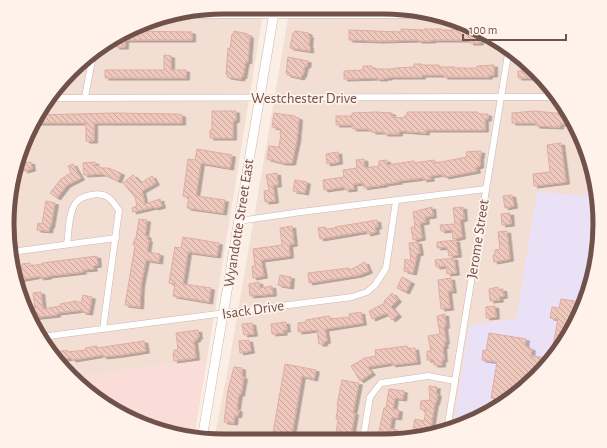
<svg xmlns="http://www.w3.org/2000/svg" width="607" height="448" viewBox="0 0 607 448" font-family="'Alegreya Sans',sans-serif">
<style>
.residential{fill:#f2ded3}
.commercial{fill:#fadcd8}
.education{fill:#ebe1f7}
.building{fill:url(#building-back-hatch);stroke:#e0ac9f;filter:url(#shadow)}
.lines{fill:none;stroke-linecap:round;stroke-linejoin:round}
.street-casing{stroke:#cdb6ae;stroke-width:7}
.secondary-casing{stroke:#d0b5ab;stroke-width:10}
.street{stroke:#fff;stroke-width:6}
.secondary{stroke:#fff;stroke-width:9}
.labels{text-anchor:middle;dominant-baseline:central;stroke-width:3.5;stroke-linejoin:round;paint-order:stroke}
.street-label{font-size:15px;fill:#71524b;stroke:#fef2ea}
.rim{fill:none;stroke:#71524b;stroke-width:5}
</style>
<defs>
<pattern id="building-back-hatch" width="6" height="6" patternUnits="userSpaceOnUse"><rect width="6" height="6" fill="#eec8bd"/><path d="M-1 5l2 2M0 0l6 6M5-1l2 2" fill="none" stroke="#c5a59c"/></pattern>
<filter id="shadow"><feDropShadow dx="3.5" dy="2" stdDeviation="0" flood-color="#0004"/></filter>
</defs>
<rect width="100%" height="100%" fill="#fbeee4"/>
<!-- residential -->
<g class="residential">
<path d="M224 7H264L207 359 75 377 52 356 23 307 7 238 11 181 29 128 61 81 115 36 168 14Z"/>
<path d="M290 7H397L439 14 504 44 555 92 593 168 598 253 515 396 466 424 412 439 214 440 230 358Z"/>
</g>
<!-- commercial -->
<path class="commercial" d="M207 359 194 438 168 434 116 412 75 377Z"/>
<!-- education -->
<path class="education" d="M590 164 593 168 598 253 571 333 515 396 466 424 453 428 469 325 516 319 537 192 586 196Z"/>
<!-- building -->
<g class="building">
<path d="M470 28 493 39H480V43H470V40H432V41H418V40L380 41 349 40V30L401 32V29L424 30V29H442V30H453V29L470 30Z"/>
<path d="M127 31 192 32V40H125V47H116V41H110L115 36Z"/>
<path d="M234 31 248 34V36H250L248 62 246 61 243 77 242 76 241 79 227 77 228 74H226L228 48 230 49 232 34H234Z"/>
<path d="M295 31 309 33 308 35 310 36 309 46H310V51L290 48 293 33H294Z"/>
<path d="M164 55 171 56V70H186V78H105V70H164Z"/>
<path d="M288 57 308 61 307 66H305L303 75H302L301 78 287 75 288 73H286Z"/>
<path d="M523 61 538 76H531V78H518V71H522Z"/>
<path d="M414 64H422V65H439V67H455V68H477V66L494 65V75H489V77H444V75H422V77H389V78H384V79H377V78L344 79V71L363 70V66H372V69H391L395 68 414 67Z"/>
<path d="M212 111H236V119L235 121H233V138H210V130H212Z"/>
<path d="M534 111 566 114 571 124H560V127L536 126V123H512V113Z"/>
<path d="M376 112 392 113V117L404 118V116H407V112H478V114H488V119H485V130H426V133L399 131V134H384V132H372V130H368V129H354L352 128V125H336V116H352V113Z"/>
<path d="M114 113 178 114 182 115V123H94V141H86V123H33L38 115Z"/>
<path d="M274 113 295 116V117L299 118 297 140 292 163H283L267 159 269 146 279 147 281 134H280L281 129 272 127Z"/>
<path d="M561 143 566 182 534 186 533 174 550 172 547 145Z"/>
<path d="M197 149 232 155 230 168 201 163 196 196 225 200 223 213 187 208 189 197 183 196 188 159 195 160Z"/>
<path d="M481 151V156L480 157V166L476 167 477 171 445 177V175L442 176V174L430 176 431 179 423 180V178L398 181 399 182 384 184V185L368 187 364 188 363 183 353 184 354 189 345 190V187L324 190 323 180 344 177 343 170 357 168 356 160 364 159 365 168 379 166V161L387 160V165L414 161V163L434 160 435 163 467 157 466 152Z"/>
<path d="M338 152 339 162 327 164 326 154Z"/>
<path d="M31 162 32 169 24 171V168L15 170 17 164Z"/>
<path d="M95 162V166H100V168H108L121 173 118 181 103 174 84 175 83 163Z"/>
<path d="M73 164 81 178 67 185 57 198 50 193 61 179 71 173 68 166Z"/>
<path d="M277 173 278 185H273L275 201 265 202 264 191 269 190 266 175Z"/>
<path d="M133 175 141 183 152 176 156 183 142 191 145 204 160 199 162 206 155 208 154 207 133 212 132 208 137 206 135 197 123 183Z"/>
<path d="M295 180 307 182 305 193 293 191Z"/>
<path d="M512 195 514 206 505 208 503 196Z"/>
<path d="M46 201 55 203 51 226H50L49 231 37 230 38 223 42 224Z"/>
<path d="M432 207 433 216 425 217 426 222 420 223 422 238 413 240 411 227H415L413 212Z"/>
<path d="M463 207 464 219 460 220 462 237 453 239 452 230 441 231 440 225 455 224 453 208Z"/>
<path d="M510 213 511 224 502 225 501 214Z"/>
<path d="M139 219 147 220 145 236H148L147 239 149 240 147 252 160 254 159 262 146 260 141 285 140 307 125 305 135 246 133 245 135 238H136Z"/>
<path d="M377 220 378 227H375L376 232 367 234V231L320 239 318 228 325 227V229L336 228 335 227Z"/>
<path d="M292 226 294 244 289 245 290 256 261 260 264 276 253 278 252 266H255L253 249 282 245 280 228Z"/>
<path d="M507 231 510 259 494 262 493 255 495 254V250L500 249 498 232Z"/>
<path d="M183 237 219 243 217 256 188 252 183 284 211 288 209 302 173 296 175 284 169 283 175 247 181 248Z"/>
<path d="M456 240 458 255 449 256 447 247 437 248V242Z"/>
<path d="M418 242 420 253 417 254 413 273 404 271 405 259 411 261 409 243Z"/>
<path d="M97 256 98 265 93 266 94 269 82 270 83 272 48 276V277L40 278V276L17 280 14 268 22 267V264L30 263V266L42 264V263Z"/>
<path d="M454 258 456 273 447 274 446 266 436 267 435 260Z"/>
<path d="M365 262 369 271 359 275 309 283 308 273 349 268 350 270Z"/>
<path d="M280 275 291 277 290 287 278 285Z"/>
<path d="M402 277 411 282 406 292 397 288Z"/>
<path d="M451 278 453 291H448L450 308 441 309 438 280Z"/>
<path d="M259 282 260 288 272 286 273 294 250 296 249 284Z"/>
<path d="M498 287V290L503 289 504 296 499 297 500 300 490 301 489 289Z"/>
<path d="M41 292 43 309 61 306 60 304 76 301 81 303 83 295 92 297 89 313 82 312 83 310 57 313V315L30 318 29 309 35 308 33 293Z"/>
<path d="M392 293 398 300 391 307 398 315 392 320 387 313 372 319 369 311 385 303 384 301Z"/>
<path d="M561 299 581 302 571 333 551 356 558 319 550 318 552 307 559 308Z"/>
<path d="M495 306 496 317 486 318V307Z"/>
<path d="M361 312 363 323 325 329 327 341 324 342V344H319L317 330 298 332V323L306 322V320L329 316 330 319 350 317 349 314Z"/>
<path d="M445 314 446 326 444 327 446 342H444L445 346 443 347 444 360H442V365H434V360H427V351H431L428 336 440 334 437 316Z"/>
<path d="M286 322 287 330H283L284 333 272 334 271 324Z"/>
<path d="M252 323 254 334 244 335 242 324Z"/>
<path d="M198 330 199 337 197 338V340H194L196 358 174 361 173 353H174V350H178L176 333Z"/>
<path d="M489 333 526 339 525 346 532 349 531 356 548 358 515 396 507 401 491 398 497 362 482 360 483 350 486 351Z"/>
<path d="M249 340 251 351 240 353 239 341Z"/>
<path d="M144 341 146 351 121 355 103 357V355L72 360V358L57 360 50 353 67 350V352L86 350 85 348 97 346V348Z"/>
<path d="M407 346 408 349 415 348 417 362 392 365V363L367 367 372 373 360 381 351 366 365 358 376 356 375 350Z"/>
<path d="M285 364 316 370 314 379 302 376 291 440H280L272 439Z"/>
<path d="M234 367 242 368V377H244L241 394H239L237 407V410H239L238 416 235 415 234 423 224 422 228 390Z"/>
<path d="M342 380 359 383 353 413H355L351 436H348V440L337 439 338 434H336L338 419H336L338 406 337 405Z"/>
<path d="M429 386 437 387 436 394H438L436 403H435L430 434 414 438 416 430H413L415 419 424 421 426 410 420 409 421 401 430 400Z"/>
<path d="M389 389 404 391 403 399 395 398 393 409 399 410 398 418 392 417 390 429 398 430 396 439 378 436 384 408H386Z"/>
</g>
<g class="lines">
<!-- street casing -->
<g class="street-casing">
<g id="street">
<path d="M165 15H441"/>
<path d="M85 97 93 55"/>
<path d="M50 98 558 97"/>
<path d="M239 221 301 212 486 189"/>
<path d="M67 244C69 232 68 215 75 204 81 195 100 191 109 198 113 201 116 207 119 210L103 329"/>
<path d="M11 252 116 238"/>
<path d="M41 337C145 323 248 310 352 297L367 292 375 285 386 268 396 201"/>
<path d="M447 430 509 48"/>
<path d="M363 439 370 397 381 383 428 376 455 381"/>
</g>
</g>
<!-- secondary casing -->
<g class="secondary-casing">
<path id="secondary" d="M202 439 275 7"/>
</g>
<!-- street -->
<use href="#street" class="street"/>
<!-- secondary -->
<use href="#secondary" class="secondary"/>
</g>
<g class="labels">
<!-- street labels -->
<g class="street-label">
<text x="304" y="98">Westchester Drive</text>
<text transform="translate(239 223) rotate(-81)">Wyandotte Street East</text>
<text transform="translate(478 239) rotate(-81)">Jerome Street</text>
<text transform="translate(253 310) rotate(-8)">Isack Drive</text>
</g>
</g>
<!-- crop -->
<path d="M0 0H607V448H0ZM224 14H383A210 210 0 0 1 593 224V224A210 210 0 0 1 383 434H224A210 210 0 0 1 14 224V224A210 210 0 0 1 224 14Z" fill="#fef2ea" fill-rule="evenodd"/>
<path class="rim" d="M224 14H383A210 210 0 0 1 593 224V224A210 210 0 0 1 383 434H224A210 210 0 0 1 14 224V224A210 210 0 0 1 224 14Z"/>
<!-- scale -->
<path d="M463 34v6h103v-6" fill="none" stroke="#71524b" stroke-width="2"/>
<text x="469" y="34" font-size="12" fill="#71524b" stroke="#fef2ea" stroke-width="3" paint-order="stroke">100 m</text>
</svg>
